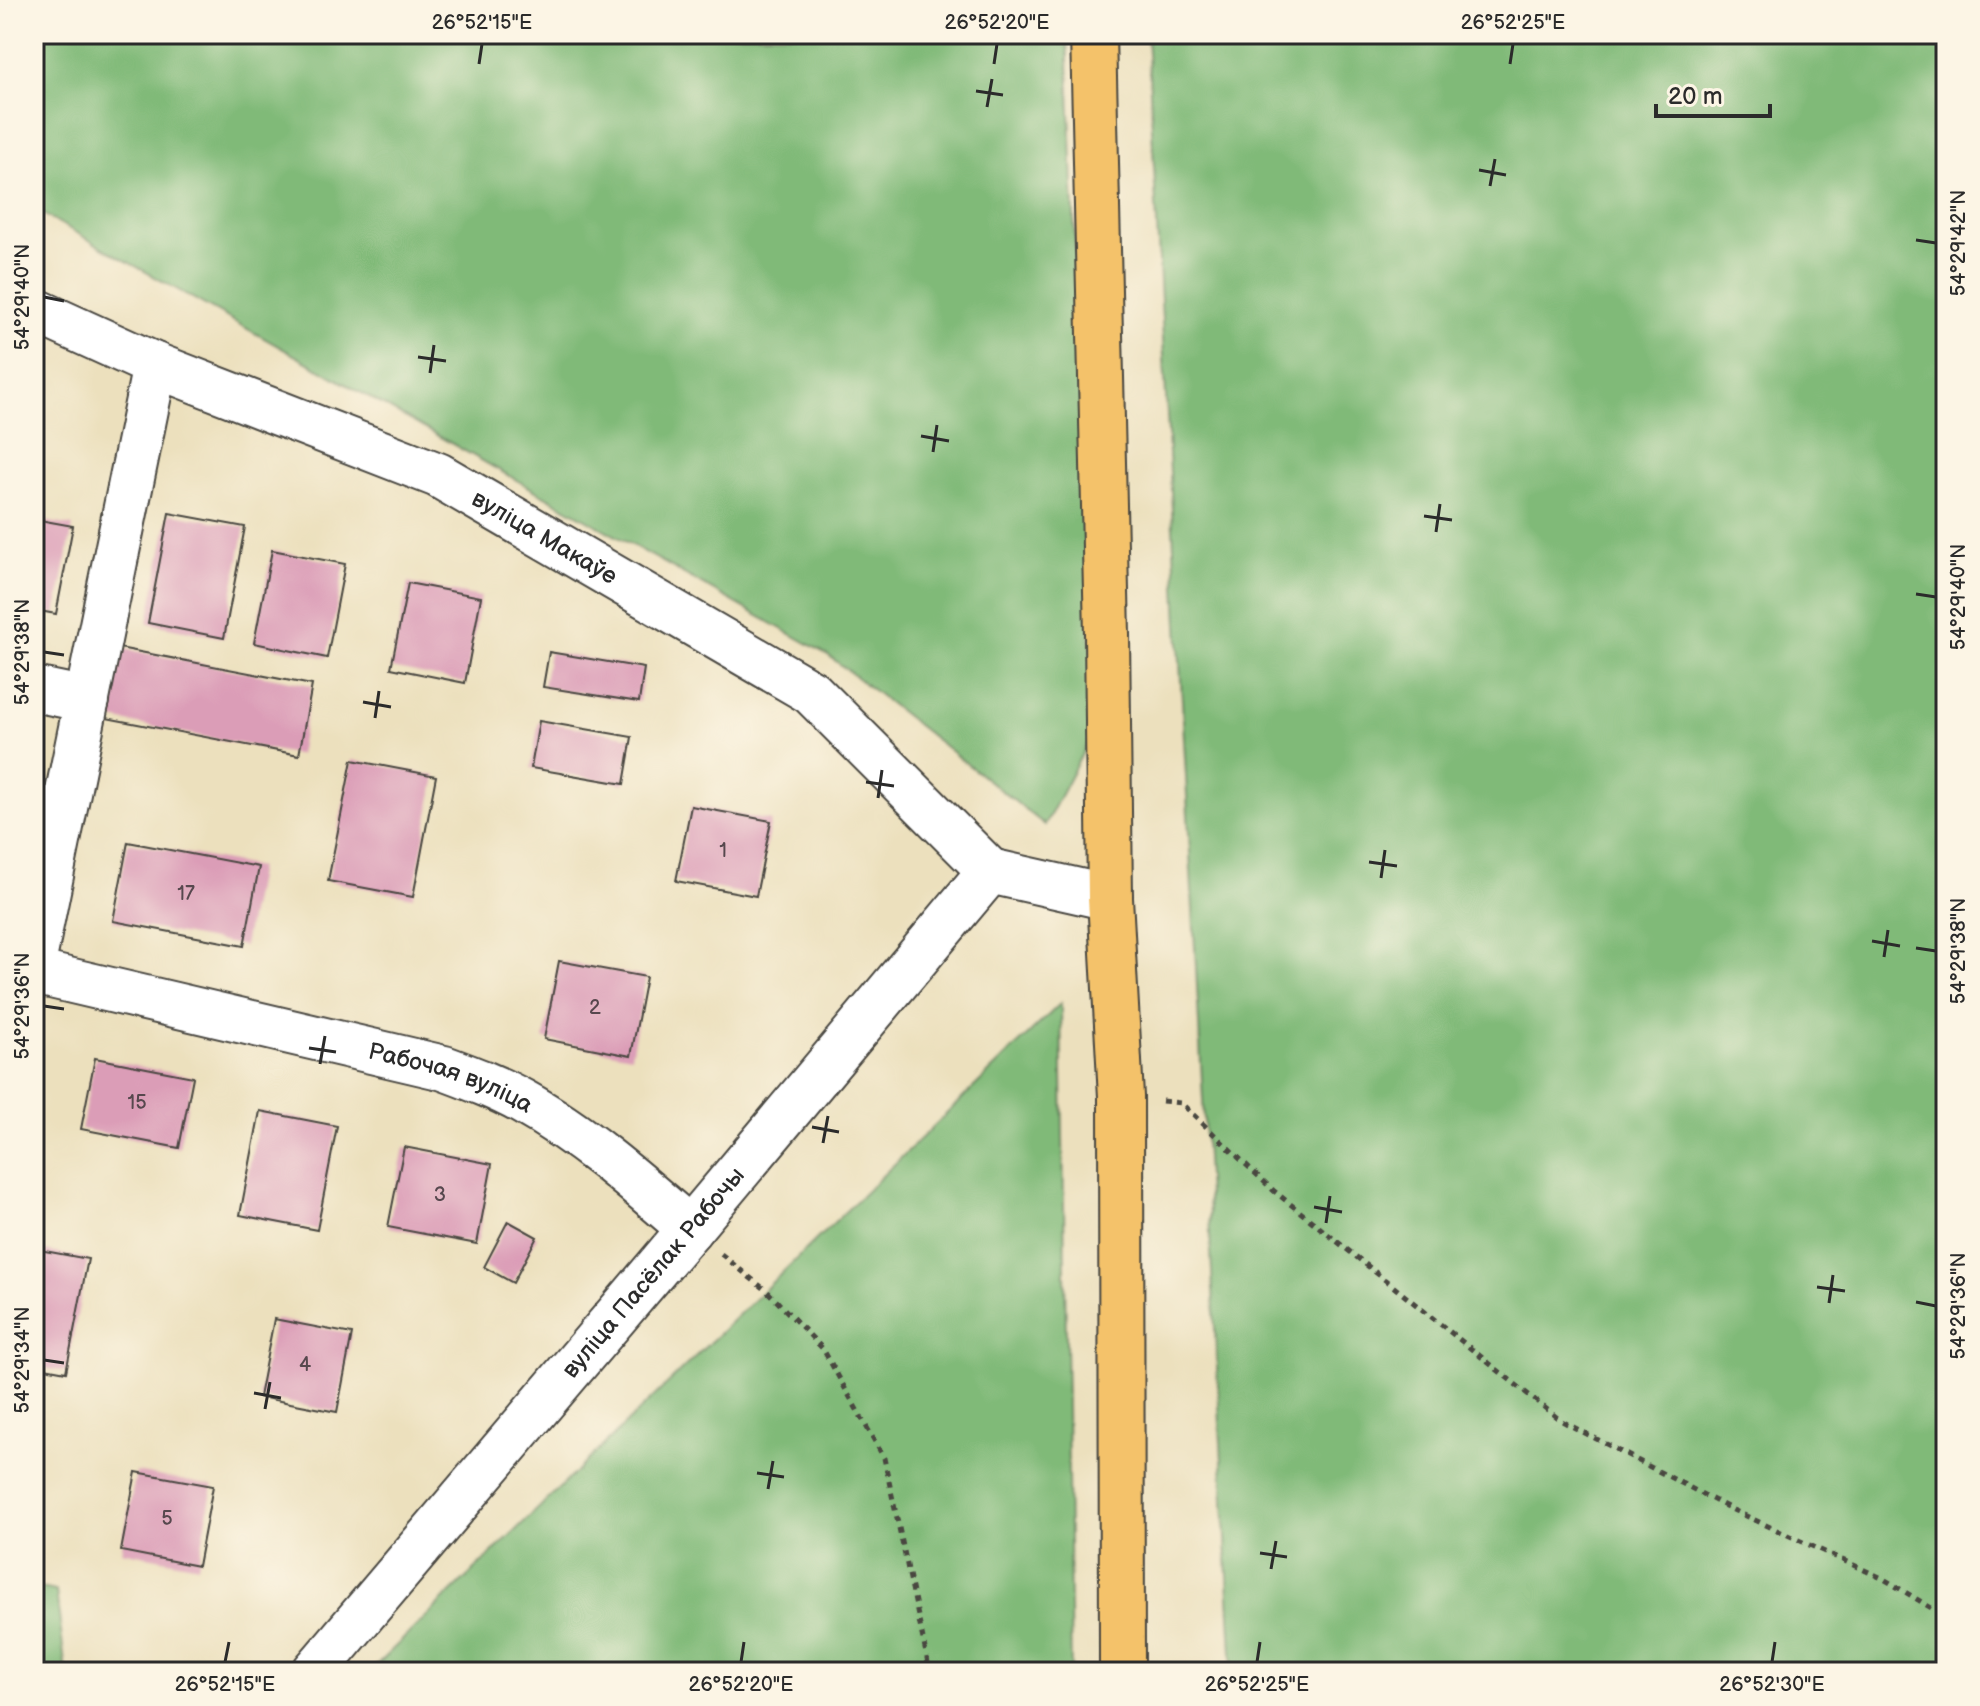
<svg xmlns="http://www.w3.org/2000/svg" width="1980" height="1706" viewBox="0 0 1980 1706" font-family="'Balsamiq Sans',sans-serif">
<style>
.forest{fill:#80ba78;stroke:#567252;stroke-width:2}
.building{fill:#db9db7}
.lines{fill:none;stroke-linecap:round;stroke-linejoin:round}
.minor-casing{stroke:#484641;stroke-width:48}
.major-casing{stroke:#484641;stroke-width:48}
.path{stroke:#484641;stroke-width:5;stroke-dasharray:6 6;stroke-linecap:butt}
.minor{stroke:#fff;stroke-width:44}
.major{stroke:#f4c26a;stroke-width:44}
.ticks{fill:none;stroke:#2b2b2b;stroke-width:3}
.labels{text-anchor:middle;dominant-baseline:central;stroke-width:7;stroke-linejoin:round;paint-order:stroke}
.number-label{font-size:20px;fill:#57484e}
.street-label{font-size:24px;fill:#2b2b2b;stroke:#fcf5e5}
.neatline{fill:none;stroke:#2b2b2b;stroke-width:3}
.ticks-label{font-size:20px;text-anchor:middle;fill:#2b2b2b}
</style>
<rect width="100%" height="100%" fill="#fcf5e5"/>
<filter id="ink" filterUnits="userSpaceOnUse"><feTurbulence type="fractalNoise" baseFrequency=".0125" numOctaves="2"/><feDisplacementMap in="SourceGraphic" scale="16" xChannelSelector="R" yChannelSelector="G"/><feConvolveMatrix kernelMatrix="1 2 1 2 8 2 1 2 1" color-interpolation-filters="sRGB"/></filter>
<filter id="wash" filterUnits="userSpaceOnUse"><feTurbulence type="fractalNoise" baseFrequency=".006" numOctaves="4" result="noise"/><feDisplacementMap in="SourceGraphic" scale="32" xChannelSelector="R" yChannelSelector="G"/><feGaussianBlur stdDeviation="1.8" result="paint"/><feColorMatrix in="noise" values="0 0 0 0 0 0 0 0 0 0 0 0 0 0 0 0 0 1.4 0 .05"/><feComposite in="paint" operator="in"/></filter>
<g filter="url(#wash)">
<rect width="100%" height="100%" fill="#ece0bd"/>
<!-- forest -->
<g class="forest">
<path d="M34 34H1067L1094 731 1045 825 828 655 34 209Z"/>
<path d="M1147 34H1946V1672H1233Z"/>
<path d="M1061 1003 1071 1672H369Z"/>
<path d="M34 1587 56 1591 66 1672H34Z"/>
</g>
<g id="blocks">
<!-- building -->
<g class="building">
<path d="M169 513 245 527 224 638 148 623Z"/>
<path d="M34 519 73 526 56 614 34 610Z"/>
<path d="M272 550 345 564 327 658 254 643Z"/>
<path d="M408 583 481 597 465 683 391 668Z"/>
<path d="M114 647 312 685 299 755 101 717Z"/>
<path d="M549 652 644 668 639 702 543 687Z"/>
<path d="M539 721 632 737 624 784 531 768Z"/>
<path d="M352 760 436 776 413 897 328 881Z"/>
<path d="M691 806 771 821 756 896 676 881Z"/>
<path d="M128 842 259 867 244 946 113 921Z"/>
<path d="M559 961 646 977 631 1056 544 1039Z"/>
<path d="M95 1058 193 1077 179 1148 81 1129Z"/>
<path d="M260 1111 337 1126 317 1230 240 1215Z"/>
<path d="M404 1147 492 1164 477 1244 388 1227Z"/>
<path d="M508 1221 537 1237 513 1283 484 1267Z"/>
<path d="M34 1249 88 1259 66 1372 34 1366Z"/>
<path d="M274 1319 352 1334 337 1412 259 1397Z"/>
<path d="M136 1472 213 1486 198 1566 121 1551Z"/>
</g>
</g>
</g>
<g filter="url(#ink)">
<use href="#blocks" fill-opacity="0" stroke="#484641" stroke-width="2"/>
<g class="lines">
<!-- minor casing -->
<g class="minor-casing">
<g id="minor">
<path id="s1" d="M34 310 155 365 438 475 811 692 990 871"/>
<path d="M34 689 87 700"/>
<path d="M990 871 1110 898"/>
<path d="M34 959 155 365"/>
<path id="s2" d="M34 972 444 1068C471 1078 498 1088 523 1102 584 1136 638 1184 690 1229"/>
<path id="s3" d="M314 1672 690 1229 990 871"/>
</g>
</g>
<!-- major casing -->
<g class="major-casing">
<path id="major" d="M1093 34 1107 634 1110 898 1121 1097 1122 1672"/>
</g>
<!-- path -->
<g class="path">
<path d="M1162 1101 1181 1103 1274 1191 1560 1420 1733 1510 1884 1579 1946 1617"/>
<path d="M721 1254 769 1293 823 1349 884 1458 930 1672"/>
</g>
<!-- minor -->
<use href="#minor" class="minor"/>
<!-- major -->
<use href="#major" class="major"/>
</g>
</g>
<!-- ticks -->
<path class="ticks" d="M479 64 482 44M994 64 997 44M1510 64 1513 44M976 91 1003 95M987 107 992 79M1479 170 1506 175M1490 186 1495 159M1916 240 1936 243M44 297 64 301M418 357 446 361M430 373 434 345M921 436 949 441M933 452 937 425M1424 516 1452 520M1436 532 1440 504M1916 594 1936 597M44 652 64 655M363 702 391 707M375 718 379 691M866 782 894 786M878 798 882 770M1369 862 1397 866M1381 878 1385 850M1872 941 1900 946M1916 948 1936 951M1884 957 1888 930M44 1006 64 1009M309 1048 336 1052M320 1064 325 1036M812 1127 839 1132M823 1143 828 1116M1314 1207 1342 1212M1326 1223 1330 1196M1817 1287 1845 1291M1916 1302 1936 1306M1829 1303 1833 1275M44 1360 64 1363M254 1393 281 1398M265 1409 270 1382M757 1473 784 1477M768 1489 773 1461M1260 1553 1287 1557M1271 1569 1276 1541M225 1662 229 1642M741 1662 744 1642M1257 1662 1260 1642M1772 1662 1775 1642"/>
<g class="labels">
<!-- number labels -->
<g class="number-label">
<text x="723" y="851">1</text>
<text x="186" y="894">17</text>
<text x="595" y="1008">2</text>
<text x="137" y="1103">15</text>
<text x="440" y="1195">3</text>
<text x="305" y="1365">4</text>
<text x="167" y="1519">5</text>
</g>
<!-- street labels -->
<g class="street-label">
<text stroke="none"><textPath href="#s1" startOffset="560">вуліца Макаўе</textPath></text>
<text stroke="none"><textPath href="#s2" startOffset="430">Рабочая вуліца</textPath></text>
<text stroke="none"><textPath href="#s3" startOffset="524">вуліца Пасёлак Рабочы</textPath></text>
</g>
</g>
<!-- margin -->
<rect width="1980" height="1706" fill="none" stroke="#fcf5e5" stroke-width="88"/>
<!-- scale -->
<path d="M1656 104v12h114v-12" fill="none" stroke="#2b2b2b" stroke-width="4"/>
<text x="1668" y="104" font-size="24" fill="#2b2b2b" stroke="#fcf5e5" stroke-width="6" paint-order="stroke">20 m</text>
<rect x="44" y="44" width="1892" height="1618" class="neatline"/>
<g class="ticks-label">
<text x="482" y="29">26°52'15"E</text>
<text x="997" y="29">26°52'20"E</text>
<text x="1513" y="29">26°52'25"E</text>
<text transform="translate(1958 243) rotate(-90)" y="7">54°29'42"N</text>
<text transform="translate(22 297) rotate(-90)" y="7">54°29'40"N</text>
<text transform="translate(1958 597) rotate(-90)" y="7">54°29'40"N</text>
<text transform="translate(22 652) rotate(-90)" y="7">54°29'38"N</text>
<text transform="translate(1958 951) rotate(-90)" y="7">54°29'38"N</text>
<text transform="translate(22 1006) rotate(-90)" y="7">54°29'36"N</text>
<text transform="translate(1958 1306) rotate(-90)" y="7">54°29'36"N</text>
<text transform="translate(22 1360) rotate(-90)" y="7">54°29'34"N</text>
<text x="225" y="1691">26°52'15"E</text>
<text x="741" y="1691">26°52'20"E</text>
<text x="1257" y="1691">26°52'25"E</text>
<text x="1772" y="1691">26°52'30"E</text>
</g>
</svg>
